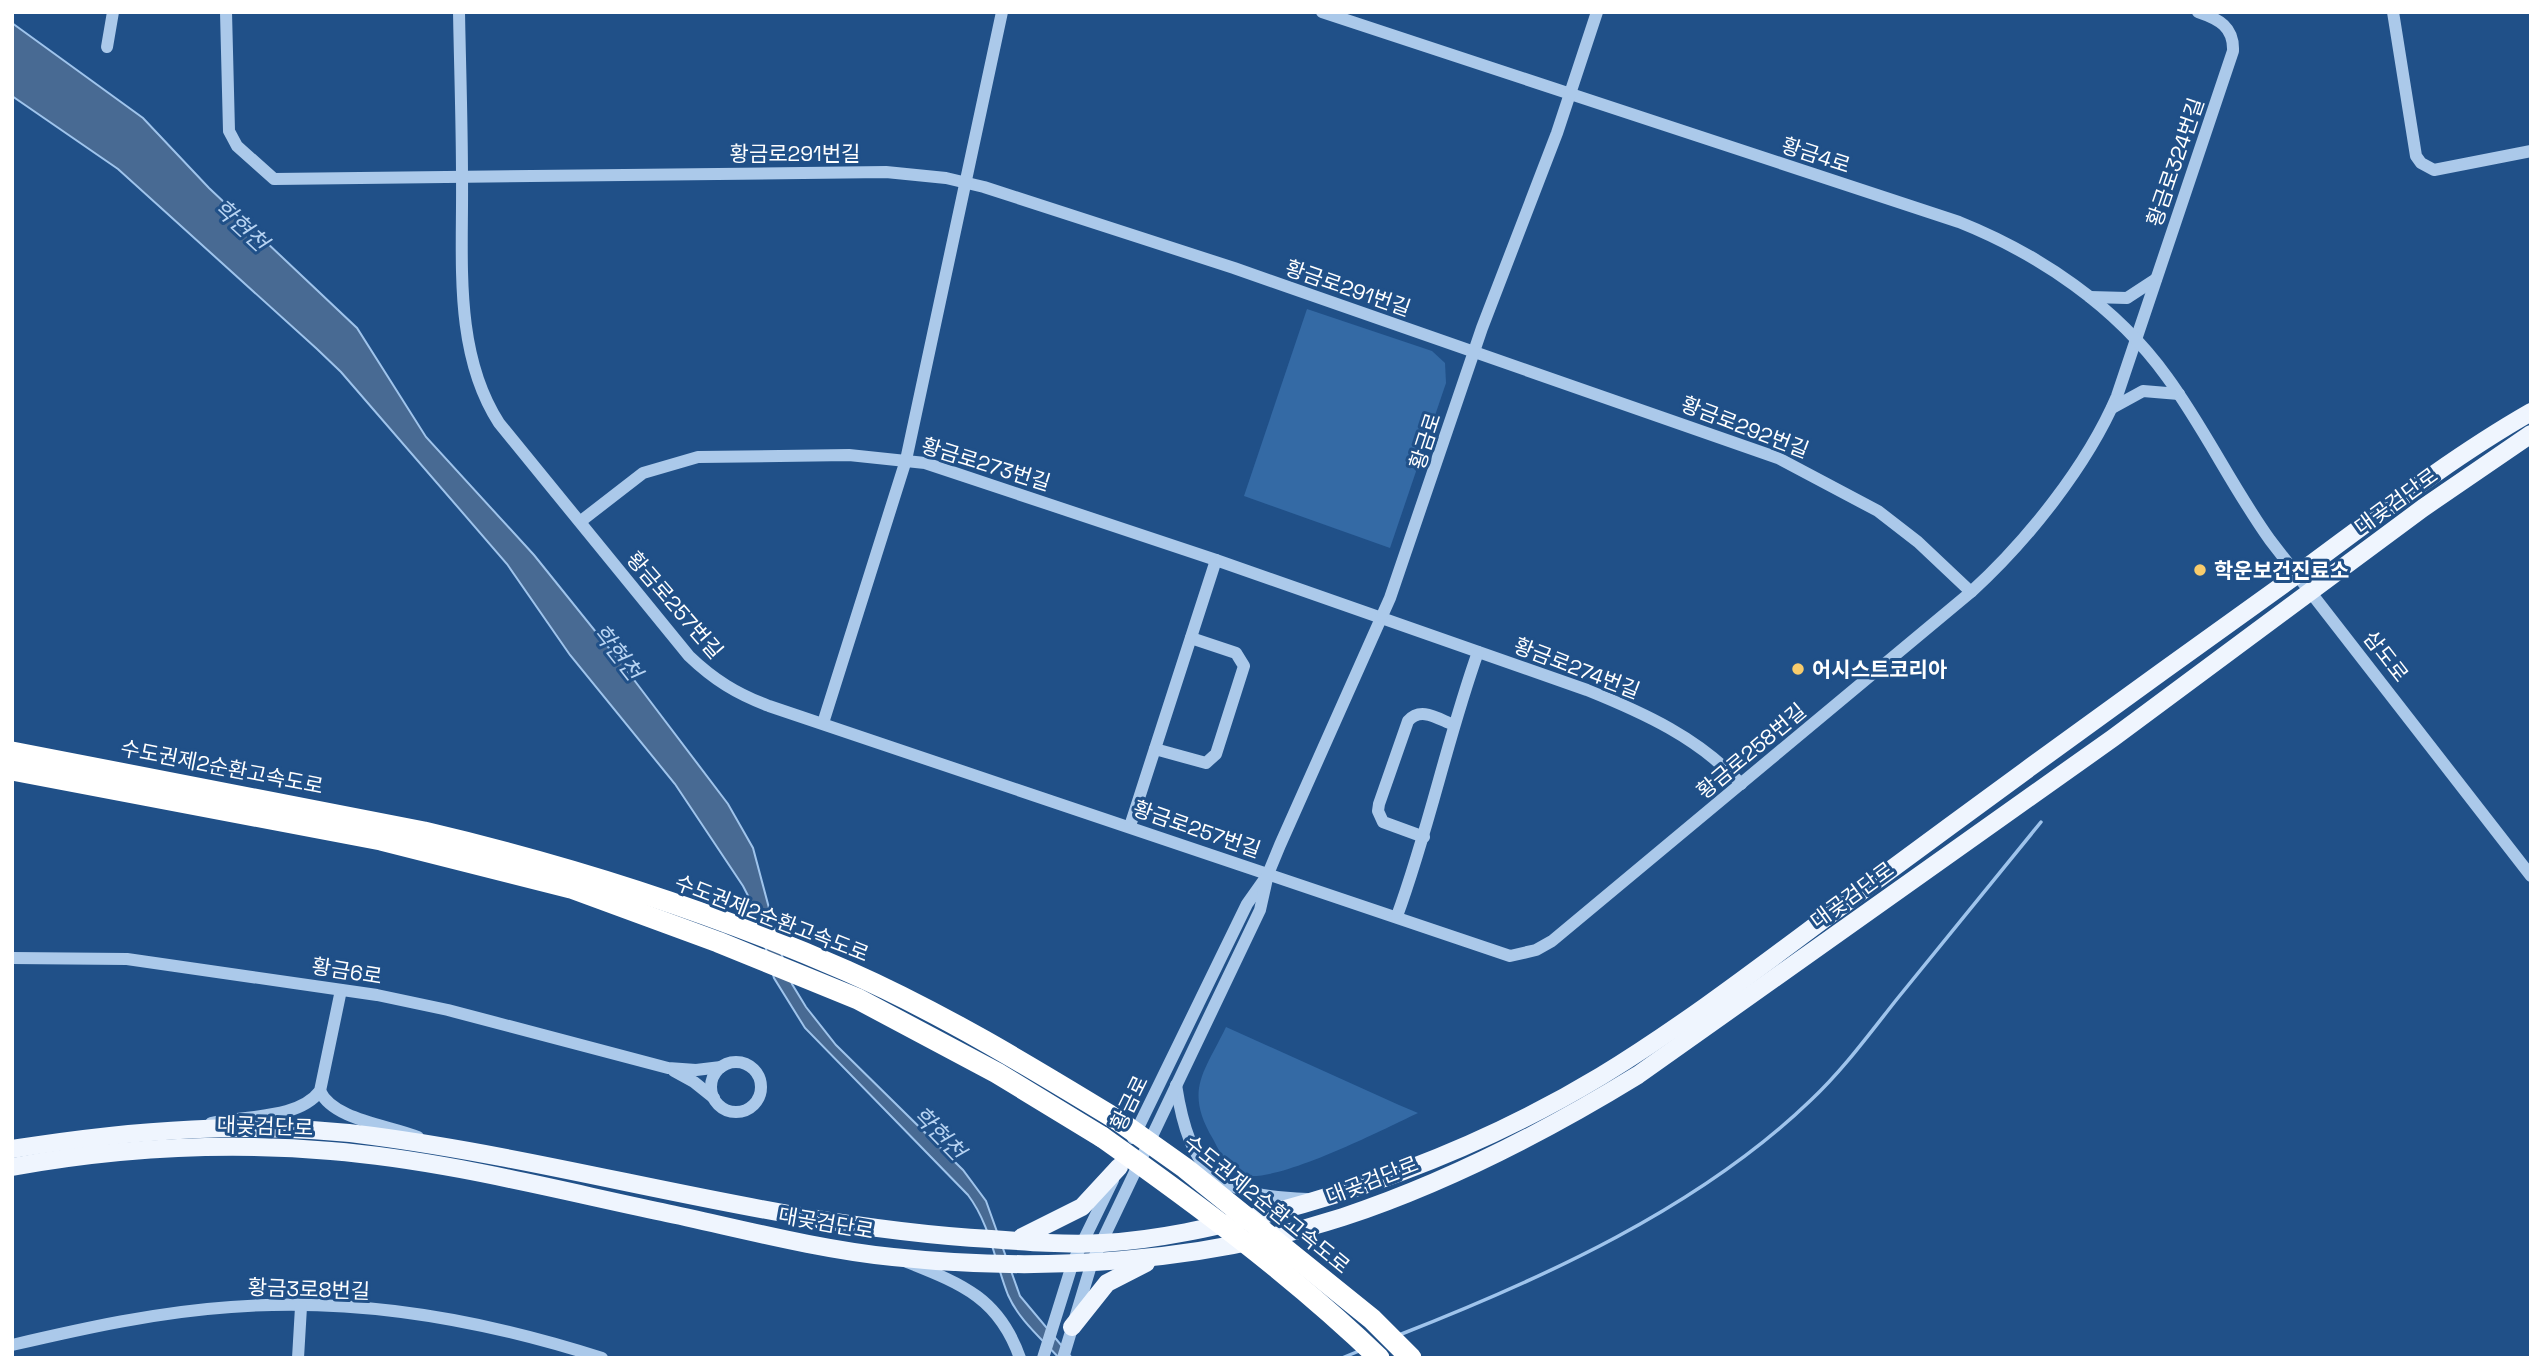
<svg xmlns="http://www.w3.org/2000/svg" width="2543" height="1370" viewBox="0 0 2543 1370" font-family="'Space Grotesk','Noto Sans KR',sans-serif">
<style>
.green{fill:#346aa5}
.water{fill:#486a93;stroke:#9fc4ec;stroke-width:2}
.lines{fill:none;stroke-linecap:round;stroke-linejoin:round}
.stream{stroke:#9fc4ec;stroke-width:3.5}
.minor{stroke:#abc9ea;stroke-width:12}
.major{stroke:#eff5fe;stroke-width:18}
.highway{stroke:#fff;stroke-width:21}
.highway-bridge{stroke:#fff;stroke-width:21}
.poi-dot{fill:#f8cc6c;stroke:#205088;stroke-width:2.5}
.labels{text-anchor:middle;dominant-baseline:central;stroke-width:6;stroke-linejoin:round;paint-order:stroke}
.street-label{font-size:21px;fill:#fff;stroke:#205088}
.poi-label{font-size:21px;font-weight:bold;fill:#fff;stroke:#205088;text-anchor:start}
.water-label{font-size:23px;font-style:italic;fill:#b7d3f2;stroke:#205088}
</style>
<rect width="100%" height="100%" fill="#205088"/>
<!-- green -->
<g class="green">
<path d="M1307 309 1432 351 1445 363 1446 383 1390 548 1244 496Z"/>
<path d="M1226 1027 1399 1105 1418 1113C1386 1128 1277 1184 1244 1175 1230 1171 1219 1151 1213 1139 1184 1090 1204 1073 1226 1027Z"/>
</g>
<!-- water -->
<path class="water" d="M12 23 143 118 209 188 357 328 426 437 534 555 625 668 728 804 753 848 781 953 792 984 806 1007 836 1045 963 1170 986 1201 1020 1296 1072 1358H1059C1041 1338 1019 1320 1008 1295 995 1262 990 1224 968 1195L805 1028 774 978 755 909 743 886 675 784 570 655 507 564 341 372 317 349 118 169 12 96Z"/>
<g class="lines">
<!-- stream -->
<g class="stream">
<path d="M1399 1335C1542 1279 1699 1208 1811 1100 1843 1070 1870 1033 1897 999 1945 940 1993 881 2041 822"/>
<path d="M1342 1358 1359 1351"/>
</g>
<!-- minor -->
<g class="minor">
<path d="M226 12 229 131 237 146 274 179 886 172 946 178 984 187 1234 268 1778 458 1878 511 1918 542 1971 592"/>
<path d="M459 12C460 68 462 123 462 178 463 259 453 352 499 423L689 656C714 680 737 694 769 706L1510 956 1536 950 1552 941 1971 592C2027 541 2087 466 2117 396L2233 51C2234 27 2219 19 2198 12"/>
<path d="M1322 12 1959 222C2039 254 2116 306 2167 377 2205 429 2232 487 2270 540L2531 876"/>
<path d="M2393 12 2416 156 2421 163 2434 170 2531 151"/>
<path d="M107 47 113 12"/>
<path d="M2090 297 2127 298 2156 279"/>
<path d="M2112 408 2143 391 2179 394"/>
<path d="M581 521 643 473 698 457 849 455 925 463 1216 560 1587 690C1644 713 1699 738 1741 784"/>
<path d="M823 723 906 460 1002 12"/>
<path d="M1155 749 1206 763 1216 754 1244 666 1236 653 1191 638"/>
<path d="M1130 826 1216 560"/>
<path d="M1424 837 1383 822 1378 811 1379 804 1408 721C1421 706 1438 719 1454 725"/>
<path d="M1397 916C1429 829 1447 739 1478 652"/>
<path d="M12 958 127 959 377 995 448 1010 668 1068 696 1070 721 1067"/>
<circle cx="736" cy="1087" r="25"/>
<path d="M674 1071 694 1082 714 1098"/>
<path d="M1176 1085C1190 1174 1217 1196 1307 1199"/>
<path d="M320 1091C333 1120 389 1125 418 1137"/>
<path d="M211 1123C244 1115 298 1120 320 1091L341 990"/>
<path d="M1133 1138 1247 904 1264 880"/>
<path d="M907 1262C962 1284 999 1298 1020 1358"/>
<path d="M12 1345C85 1328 157 1312 231 1307 356 1297 484 1320 602 1358"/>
<path d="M298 1358 301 1307"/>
<path d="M1043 1358 1073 1262 1113 1180"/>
<path d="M1063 1358 1092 1262 1260 910 1268 874 1280 845 1390 598 1482 328 1557 133 1597 12"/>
</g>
<!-- major -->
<g class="major">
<path d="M12 1149C131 1130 254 1120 373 1136 582 1164 780 1227 991 1239 1028 1242 1066 1245 1103 1243 1158 1240 1214 1227 1267 1214 1383 1184 1498 1138 1601 1076 1696 1018 1784 948 1874 882 2012 780 2151 679 2291 579 2369 522 2447 460 2531 412"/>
<path d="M12 1167C117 1148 224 1142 331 1151 442 1160 553 1189 662 1212 738 1228 815 1249 893 1257 1041 1273 1200 1263 1343 1217 1446 1183 1545 1132 1638 1075L2113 738 2423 508 2531 434"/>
<path d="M1022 1237 1082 1207 1119 1167"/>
<path d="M1072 1327 1107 1283 1146 1263"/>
</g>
<!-- highway -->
<g class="highway">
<path d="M12 752 424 832C569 866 711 911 847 971 940 1012 1029 1066 1116 1119"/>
<path d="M12 770 381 840 571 888 718 942 858 999 997 1073 1102 1137"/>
</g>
<!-- highway-bridge -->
<g class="highway-bridge">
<path d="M1116 1119 1185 1168 1372 1319 1411 1358"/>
<path d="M1102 1137C1198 1205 1294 1276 1379 1358"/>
</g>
</g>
<!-- markers -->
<g class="poi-dot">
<circle cx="2200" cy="570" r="7"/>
<circle cx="1798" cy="669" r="7"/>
</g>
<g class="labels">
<!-- street labels -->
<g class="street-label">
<text x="795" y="153">황금로291번길</text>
<text transform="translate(1816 155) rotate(18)">황금4로</text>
<text transform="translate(2175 162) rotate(-71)">황금로324번길</text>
<text transform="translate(1348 288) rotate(19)">황금로291번길</text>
<text transform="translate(1745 427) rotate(21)">황금로292번길</text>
<text transform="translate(1425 441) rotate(-72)">황금로</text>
<text transform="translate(986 464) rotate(17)">황금로273번길</text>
<text transform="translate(2396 501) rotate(-36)">대곶검단로</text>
<text transform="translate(675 605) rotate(49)">황금로257번길</text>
<text transform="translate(2386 656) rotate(52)">삼도로</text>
<text transform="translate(1577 668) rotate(21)">황금로274번길</text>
<text transform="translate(1751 751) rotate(-40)">황금로258번길</text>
<text transform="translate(222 767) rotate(11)">수도권제2순환고속도로</text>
<text transform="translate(1197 829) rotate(19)">황금로257번길</text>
<text transform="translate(1852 895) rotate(-36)">대곶검단로</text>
<text transform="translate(772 918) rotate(21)">수도권제2순환고속도로</text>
<text transform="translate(347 971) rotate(9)">황금6로</text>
<text transform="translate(1129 1103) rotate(-64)">황금로</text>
<text transform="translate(265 1126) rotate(2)">대곶검단로</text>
<text transform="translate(1372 1180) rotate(-21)">대곶검단로</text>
<text transform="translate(1267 1204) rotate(39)">수도권제2순환고속도로</text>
<text transform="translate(826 1223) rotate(10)">대곶검단로</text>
<text transform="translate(309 1289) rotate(2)">황금3로8번길</text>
</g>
<!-- poi labels -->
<g class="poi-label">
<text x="2214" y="570">학운보건진료소</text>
<text x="1812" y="669">어시스트코리아</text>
</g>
<!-- water labels -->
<g class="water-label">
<text transform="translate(241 225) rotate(43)">학현천</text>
<text transform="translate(617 652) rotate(52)">학현천</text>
<text transform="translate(939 1133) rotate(46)">학현천</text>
</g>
</g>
<!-- border -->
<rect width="2543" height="1370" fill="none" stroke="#ffffff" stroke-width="28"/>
</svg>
